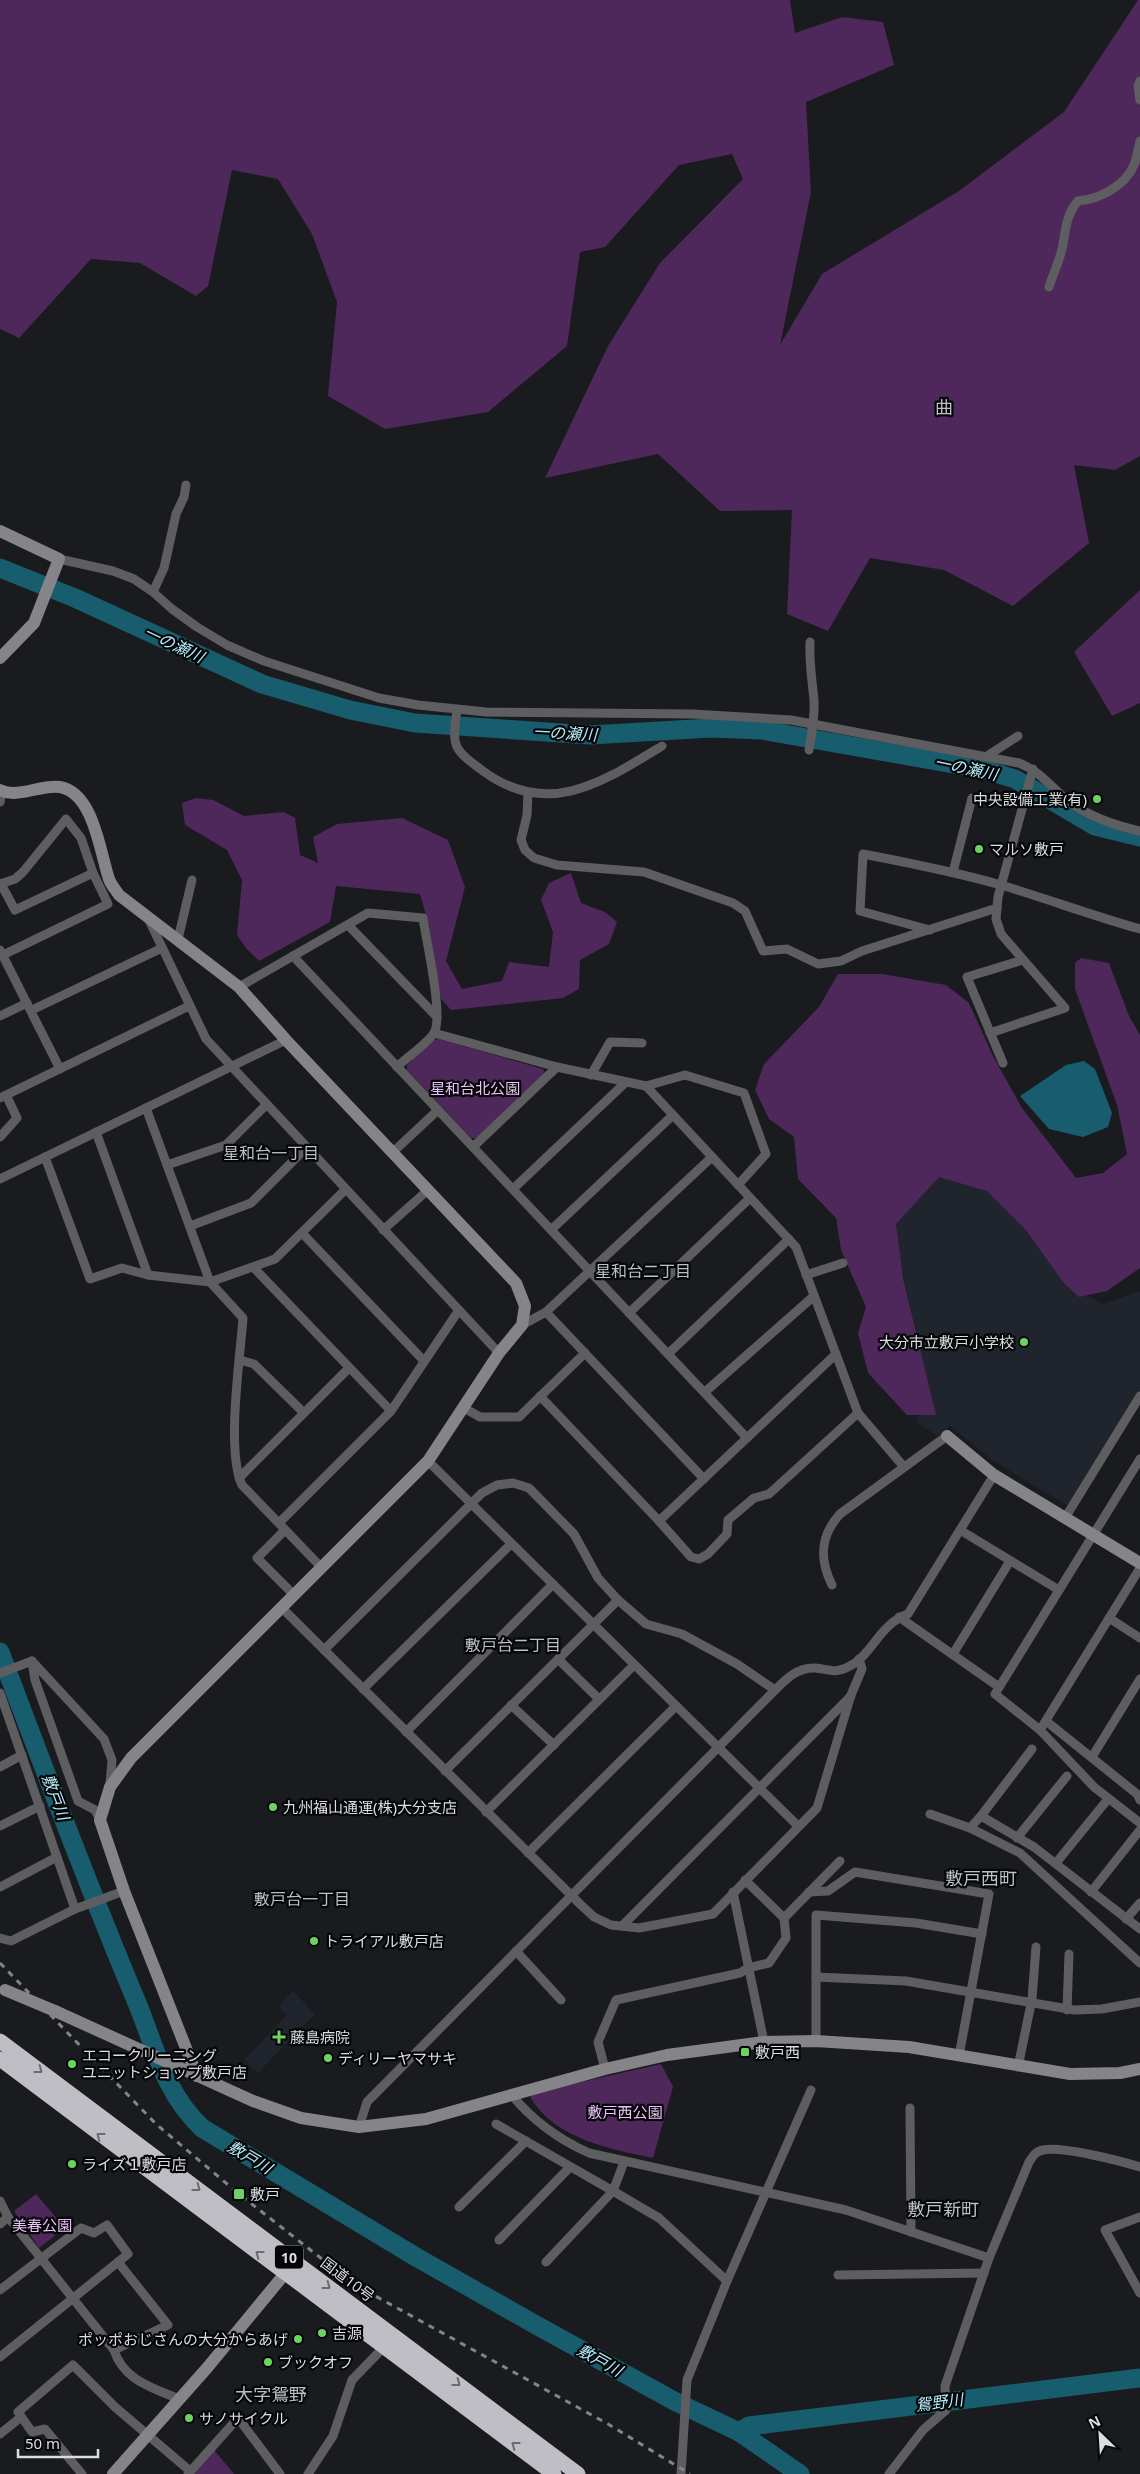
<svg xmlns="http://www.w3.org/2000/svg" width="1140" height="2474" viewBox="0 0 1140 2474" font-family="'Noto Sans','Noto Sans JP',sans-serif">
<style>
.built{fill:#20242d}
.green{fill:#4f285b}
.water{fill:#175d6e}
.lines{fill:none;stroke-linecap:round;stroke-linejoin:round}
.river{stroke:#175d6e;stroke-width:19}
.street{stroke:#5e5e61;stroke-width:9}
.secondary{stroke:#858589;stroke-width:12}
.highway{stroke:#bfbec4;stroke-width:15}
.rail{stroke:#838488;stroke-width:3;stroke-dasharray:6 6;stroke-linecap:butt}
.secondary-bridge{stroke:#858589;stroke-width:12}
.oneway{stroke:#6b6b6f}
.poi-dot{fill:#6cd362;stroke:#050607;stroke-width:2}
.labels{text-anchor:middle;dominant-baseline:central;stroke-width:4.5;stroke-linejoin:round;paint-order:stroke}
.shield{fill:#050607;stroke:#9c9c9f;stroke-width:1}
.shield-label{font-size:14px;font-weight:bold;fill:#dcdde0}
.poi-label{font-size:15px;fill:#dcdde0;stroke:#050607;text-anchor:start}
.park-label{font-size:15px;fill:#eac0f9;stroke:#050607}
.street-label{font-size:15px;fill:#dcdde0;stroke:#050607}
.water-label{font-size:16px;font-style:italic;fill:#b4ebfa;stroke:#050607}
.neighbourhood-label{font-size:16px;fill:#bcbfc5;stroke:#050607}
.quarter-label{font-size:18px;fill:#bcbfc5;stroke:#050607}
</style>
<rect width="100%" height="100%" fill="#191b1f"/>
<!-- built -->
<g class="built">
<path d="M929 1176 986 1177 1074 1288 1102 1304 1140 1291V1390L1068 1506 995 1462 950 1426 937 1436 917 1422 920 1398 893 1217Z"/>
<path d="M293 1991 315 2014 258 2073 244 2060 287 2015 279 2006Z"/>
</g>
<!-- green -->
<g class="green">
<path d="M0 0H790L795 33 842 17 883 22 894 65 806 102 811 192 780 345 822 274 959 191 1064 112 1138 0H1140V456L1115 470 1074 465 1089 543 1013 606 944 570 870 558 828 631 787 614 792 510 720 511 658 454 545 478 608 346 660 263 743 179 732 154 679 165 605 247 580 252 567 346 488 412 385 429 328 396 337 302 312 234 278 179 232 170 208 286 196 296 140 263 91 259 19 338 0 329Z"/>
<path d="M1140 590V703L1112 716 1074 652Z"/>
<path d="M196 798 213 800 244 816 284 812 295 818 300 855 318 863 313 837 337 824 402 818 448 840 465 887 446 961 462 989 502 981 509 962 549 967 553 932 541 900 549 883 571 873 581 903 605 912 617 922 609 944 580 960 579 989 563 998 451 1010 441 999 429 926 420 894 336 886 330 922 259 961 246 948 237 935 242 880 227 850 185 825 182 803Z"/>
<path d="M1081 958 1109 963 1129 1016 1140 1035V1268L1107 1291 1079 1297 1063 1282 1026 1230 987 1191 939 1177 896 1224 903 1279 936 1415H907L868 1373 858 1333 866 1307 841 1250 836 1218 798 1179 794 1137 769 1119 755 1090 764 1064 819 1007 838 974H882L946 985 969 1003 993 1056 1022 1108 1076 1178 1103 1173 1127 1154 1117 1105 1075 989V963Z"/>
<path d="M439 1039 543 1069 545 1073 476 1138H471L407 1070V1065L432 1040Z"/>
<path d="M661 2064 673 2087 653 2158C610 2149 555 2139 530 2097L537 2092Z"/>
<path d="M36 2194 65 2228 39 2248 14 2211Z"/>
<path d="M214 2450 234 2474H193Z"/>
</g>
<!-- water -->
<path class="water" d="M1084 1061 1095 1069 1112 1113 1108 1127 1083 1137 1049 1129 1020 1096 1066 1065Z"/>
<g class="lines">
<!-- river -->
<g class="river">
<path d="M0 568 75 598 262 684 350 710 415 723 590 735 711 728 762 730 982 769 1015 779 1095 826 1140 837"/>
<path d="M0 1652C44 1768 87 1884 135 1998 155 2045 163 2091 202 2128L416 2257 536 2325 676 2402 739 2432 800 2474"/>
<path d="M739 2432 749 2426 1140 2378"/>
</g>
<!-- street -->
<g class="street">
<path d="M1140 81 1138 86 1140 100"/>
<path d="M1049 287C1053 274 1059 262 1062 249 1066 231 1065 216 1078 201 1100 199 1125 186 1134 165 1137 158 1138 149 1140 141"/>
<path d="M59 559 113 571 134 579 153 592 172 609 197 627 227 645 264 661 379 698 418 705 486 712 693 714 791 720 1019 763C1042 772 1053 790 1071 803 1091 817 1117 826 1140 831"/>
<path d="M153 592 164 568 176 514 184 497 186 485"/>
<path d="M457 710C452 747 452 748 483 771 548 819 603 782 662 746"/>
<path d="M809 750C812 733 815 716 814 700 812 679 809 663 810 642"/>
<path d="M987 756 1018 736"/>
<path d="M528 793 527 815 521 840 525 850 534 858 557 865 644 872 733 903 745 911 763 951 787 949 818 964 841 961 862 951 997 908"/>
<path d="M0 802 2 792"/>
<path d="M953 872 972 798"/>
<path d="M0 884 15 879 23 872 66 819 81 838 93 873 108 904 3 955"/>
<path d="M1 884 15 910 93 873"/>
<path d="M149 920 206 1039 499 1353"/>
<path d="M348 925 437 1017"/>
<path d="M930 930 860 911 863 854C910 863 956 872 1001 885 1048 899 1093 916 1140 929"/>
<path d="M178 939 192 880"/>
<path d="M0 950 60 1069"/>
<path d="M293 956 747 1438"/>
<path d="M239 987 368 913 423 918C426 940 444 1016 434 1033 428 1043 406 1058 397 1067"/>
<path d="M36 1008 162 948"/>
<path d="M0 1016 27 1003"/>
<path d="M434 1033 557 1067 646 1086 685 1075 744 1093 766 1154 738 1185"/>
<path d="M990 1033 1065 1008 1001 934 996 919 998 897 1033 769"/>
<path d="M1003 1063 967 977 1023 960"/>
<path d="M591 1075 610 1042 642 1043"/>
<path d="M646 1086 796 1247 858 1413 904 1467"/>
<path d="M0 1098 189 1006"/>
<path d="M146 1108 210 1282 275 1259 345 1190"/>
<path d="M96 1132 148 1275"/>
<path d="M0 1137 17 1118 6 1095"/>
<path d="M473 1147 557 1067"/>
<path d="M393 1152 438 1110"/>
<path d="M45 1157 90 1279 122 1268 148 1275 210 1282 243 1318C240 1359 226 1451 242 1485L321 1567"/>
<path d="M167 1165 226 1145 266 1105"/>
<path d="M0 1179 286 1040"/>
<path d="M513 1189 626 1082"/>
<path d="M190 1226 251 1203 306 1148"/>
<path d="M383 1230 428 1190"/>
<path d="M551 1230 673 1115"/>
<path d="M302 1233 424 1361"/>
<path d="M254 1268 391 1411"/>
<path d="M806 1275 843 1263"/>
<path d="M546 1312 704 1479"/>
<path d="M629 1313 750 1198"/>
<path d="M522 1325 546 1312 712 1157"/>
<path d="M668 1354 789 1239"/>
<path d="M240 1360 254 1364 304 1413"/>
<path d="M705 1392 814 1296"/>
<path d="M540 1396 659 1521 691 1557 699 1559 708 1554 727 1534 728 1520 754 1498 769 1494 858 1413"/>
<path d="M464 1408 480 1417H519L585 1353"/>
<path d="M1140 1459 995 1694 1040 1730 1094 1787 1140 1823"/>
<path d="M428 1461 798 1826"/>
<path d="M239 1478 349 1368"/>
<path d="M1065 1518 1140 1396"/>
<path d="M659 1521 836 1354"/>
<path d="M279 1523 391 1411 459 1310"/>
<path d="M285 1530 257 1558 293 1594"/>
<path d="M960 1530 1059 1590"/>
<path d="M832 1585C819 1559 820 1536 840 1514L947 1436"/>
<path d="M281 1607 581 1905 594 1917 611 1925 639 1928 713 1914 817 1808 851 1695 862 1669 859 1659"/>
<path d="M899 1617 999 1687"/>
<path d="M1109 1618 1140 1638"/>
<path d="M324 1650 482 1493 497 1485 513 1483 529 1488 574 1534 598 1578 618 1600 646 1624 682 1634 737 1664 775 1690"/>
<path d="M953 1654 1010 1561"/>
<path d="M558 1659 599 1699"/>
<path d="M32 1661 35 1680 78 1801 95 1810 100 1820"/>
<path d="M0 1673 32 1661 104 1739 112 1760 110 1784"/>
<path d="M363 1689 511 1544"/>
<path d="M0 1693 75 1909"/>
<path d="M511 1705 554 1745"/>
<path d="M1046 1721 1137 1794 1140 1800"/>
<path d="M1040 1730 1140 1568"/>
<path d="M406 1732 553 1584"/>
<path d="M1092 1757 1140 1679"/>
<path d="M0 1767 22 1755"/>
<path d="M445 1771 618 1600"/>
<path d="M486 1812 634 1665"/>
<path d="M930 1814 970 1828 1020 1853 1140 1963"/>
<path d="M981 1816 1032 1749"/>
<path d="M0 1826 40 1806"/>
<path d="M970 1828 981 1816 1034 1847 1140 1929"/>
<path d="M1017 1838 1067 1776"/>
<path d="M528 1853 676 1706"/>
<path d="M1056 1863 1108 1799"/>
<path d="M0 1887 57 1857"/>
<path d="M733 1892 764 2042"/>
<path d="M809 1892 828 1891 855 1872 989 1894 959 2056"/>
<path d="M1091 1892 1140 1830"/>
<path d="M784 1918 840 1861"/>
<path d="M1126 1919 1140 1903"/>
<path d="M622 1926 851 1696"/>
<path d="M0 1938 11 1941 75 1909 124 1891"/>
<path d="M516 1951 561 2000"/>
<path d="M816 1977 906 1981 1074 2010 1102 2009 1140 2002"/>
<path d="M1067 2010 1069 1954"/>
<path d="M816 2041V1915L916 1923 982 1934"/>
<path d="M1018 2067 1032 1999 1036 1947"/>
<path d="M605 2069 598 2042 616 2000 740 1973 748 1968 769 1963 786 1938 784 1918 745 1880"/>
<path d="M511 2094C532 2120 558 2139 589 2153L846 2210 989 2258"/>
<path d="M910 2108 911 2232"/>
<path d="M496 2124 613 2191 624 2162"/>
<path d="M359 2127 367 2102 775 1690C786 1679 798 1667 815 1668 828 1669 834 1674 848 1667 872 1656 879 1624 908 1614L994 1475"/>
<path d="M0 2201 8 2217 114 2350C123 2380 153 2388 179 2399"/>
<path d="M459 2207 526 2141"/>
<path d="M1140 2217 1105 2230 1140 2293"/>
<path d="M0 2224 8 2217"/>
<path d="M499 2240 570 2167"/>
<path d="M546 2262 613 2191 659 2218 727 2281"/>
<path d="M838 2275 984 2273"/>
<path d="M0 2290 81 2228 94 2233 107 2225 128 2254 0 2357"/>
<path d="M114 2350 168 2325 118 2262"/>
<path d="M0 2434 21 2417"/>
<path d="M82 2474 45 2429 32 2432 18 2412 73 2365 115 2407 190 2471"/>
<path d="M188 2474 238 2418 280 2474"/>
<path d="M308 2474 333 2436 352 2380 384 2347"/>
<path d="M681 2474 687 2380 727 2281 811 2090"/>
<path d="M889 2474 923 2430 946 2410 945 2386 989 2258 1029 2162C1033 2156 1036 2151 1043 2150 1062 2146 1121 2161 1140 2167"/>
</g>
<!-- secondary -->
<g class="secondary">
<path d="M0 531 59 559 34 623 0 658"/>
<path d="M0 790C18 799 41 784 60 787 94 793 100 853 109 879 111 885 116 890 119 895L239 987 286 1040 516 1283 525 1306 522 1325 499 1353 428 1461 131 1758 110 1787 100 1820 124 1891 197 2076"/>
<path d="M947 1436 994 1475 1140 1563"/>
<path d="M55 2011 253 2101 301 2118 359 2127 426 2119 605 2069 667 2055 764 2042 816 2041 909 2047 1070 2074 1120 2073 1140 2069"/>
<path d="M113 2474 207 2368 292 2265"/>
</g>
<!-- highway -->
<g class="highway">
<path d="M0 2041 578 2474"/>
<path d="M0 2059 554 2474"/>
</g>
<!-- rail -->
<path class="rail" d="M0 1963 156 2124 239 2194 331 2266 368 2292 608 2424 690 2474"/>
<!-- secondary-bridge -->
<path class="secondary-bridge" d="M5 1990 55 2011"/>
</g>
<!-- one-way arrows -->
<defs><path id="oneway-chevron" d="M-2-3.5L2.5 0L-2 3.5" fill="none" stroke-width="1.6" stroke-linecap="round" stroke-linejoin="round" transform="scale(1.25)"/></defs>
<g class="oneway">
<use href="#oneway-chevron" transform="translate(39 2070) rotate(37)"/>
<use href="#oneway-chevron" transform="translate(100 2136) rotate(-143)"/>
<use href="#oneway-chevron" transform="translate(197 2188) rotate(37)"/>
<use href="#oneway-chevron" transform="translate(259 2254) rotate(-143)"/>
<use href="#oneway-chevron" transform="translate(327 2286) rotate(37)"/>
<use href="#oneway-chevron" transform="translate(457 2383) rotate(37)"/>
<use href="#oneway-chevron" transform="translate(515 2445) rotate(-143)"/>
</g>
<!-- markers -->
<g class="poi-dot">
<circle cx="1097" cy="799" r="5"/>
<circle cx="979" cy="849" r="5"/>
<circle cx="1024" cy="1342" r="5"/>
<circle cx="273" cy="1807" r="5"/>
<circle cx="314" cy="1941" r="5"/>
<path d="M276.5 2029.5h5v5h5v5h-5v5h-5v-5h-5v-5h5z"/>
<rect x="740" y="2047" width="10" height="10" rx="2.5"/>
<circle cx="328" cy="2058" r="5"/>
<circle cx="72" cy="2064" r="5"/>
<circle cx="72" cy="2164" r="5"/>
<rect x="233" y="2188" width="12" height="12" rx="2.5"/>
<circle cx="322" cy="2333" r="5"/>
<circle cx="298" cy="2339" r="5"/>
<circle cx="268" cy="2362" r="5"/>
<circle cx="189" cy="2418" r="5"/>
</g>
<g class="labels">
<!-- shield labels -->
<rect class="shield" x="275" y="2245.5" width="28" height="23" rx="4"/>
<g class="shield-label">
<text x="289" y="2257">10</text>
</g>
<!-- poi labels -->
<g class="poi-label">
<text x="1087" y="799" text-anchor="end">中央設備工業(有)</text>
<text x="989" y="849">マルソ敷戸</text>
<text x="1014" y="1342" text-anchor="end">大分市立敷戸小学校</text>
<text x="283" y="1807">九州福山通運(株)大分支店</text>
<text x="324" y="1941">トライアル敷戸店</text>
<text x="290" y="2037">藤島病院</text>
<text x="755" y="2052">敷戸西</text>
<text x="82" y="2055">エコークリーニング<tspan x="82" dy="17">ユニットショップ敷戸店</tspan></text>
<text x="338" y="2058">ディリーヤマサキ</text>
<text x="82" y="2164">ライズ１敷戸店</text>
<text x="250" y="2194">敷戸</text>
<text x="332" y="2333">吉源</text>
<text x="288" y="2339" text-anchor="end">ポッポおじさんの大分からあげ</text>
<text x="278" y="2362">ブックオフ</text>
<text x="199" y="2418">サノサイクル</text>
</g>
<!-- park labels -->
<g class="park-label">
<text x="475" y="1088">星和台北公園</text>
<text x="625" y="2112">敷戸西公園</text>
<text x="42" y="2225">美春公園</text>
</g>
<!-- street labels -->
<g class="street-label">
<text transform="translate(348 2279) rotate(37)">国道10号</text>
</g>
<!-- water labels -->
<g class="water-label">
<text transform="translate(174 644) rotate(25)">一の瀬川</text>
<text transform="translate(565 733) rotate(3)">一の瀬川</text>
<text transform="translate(966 768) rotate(12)">一の瀬川</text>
<text transform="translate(56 1797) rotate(69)">敷戸川</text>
<text transform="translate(250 2157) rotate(31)">敷戸川</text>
<text transform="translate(600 2360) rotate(29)">敷戸川</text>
<text transform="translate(939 2402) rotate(-7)">鴛野川</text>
</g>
<!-- neighbourhood labels -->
<g class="neighbourhood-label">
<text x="271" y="1153">星和台一丁目</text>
<text x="643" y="1271">星和台二丁目</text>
<text x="513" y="1645">敷戸台二丁目</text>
<text x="302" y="1899">敷戸台一丁目</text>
</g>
<!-- quarter labels -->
<g class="quarter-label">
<text x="944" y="407">曲</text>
<text x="981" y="1878">敷戸西町</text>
<text x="943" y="2209">敷戸新町</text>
<text x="271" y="2394">大字鴛野</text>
</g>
</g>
<!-- north arrow -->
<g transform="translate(1100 2434) rotate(335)" stroke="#050607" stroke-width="4" paint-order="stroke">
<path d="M0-4L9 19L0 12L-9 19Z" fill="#dcdde0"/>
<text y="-8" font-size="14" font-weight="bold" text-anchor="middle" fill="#dcdde0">N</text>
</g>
<!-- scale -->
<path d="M18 2449v8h80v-8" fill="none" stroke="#dcdde0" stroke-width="2.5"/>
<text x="25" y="2449" font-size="15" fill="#dcdde0" stroke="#050607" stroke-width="4" paint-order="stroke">50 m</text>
</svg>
